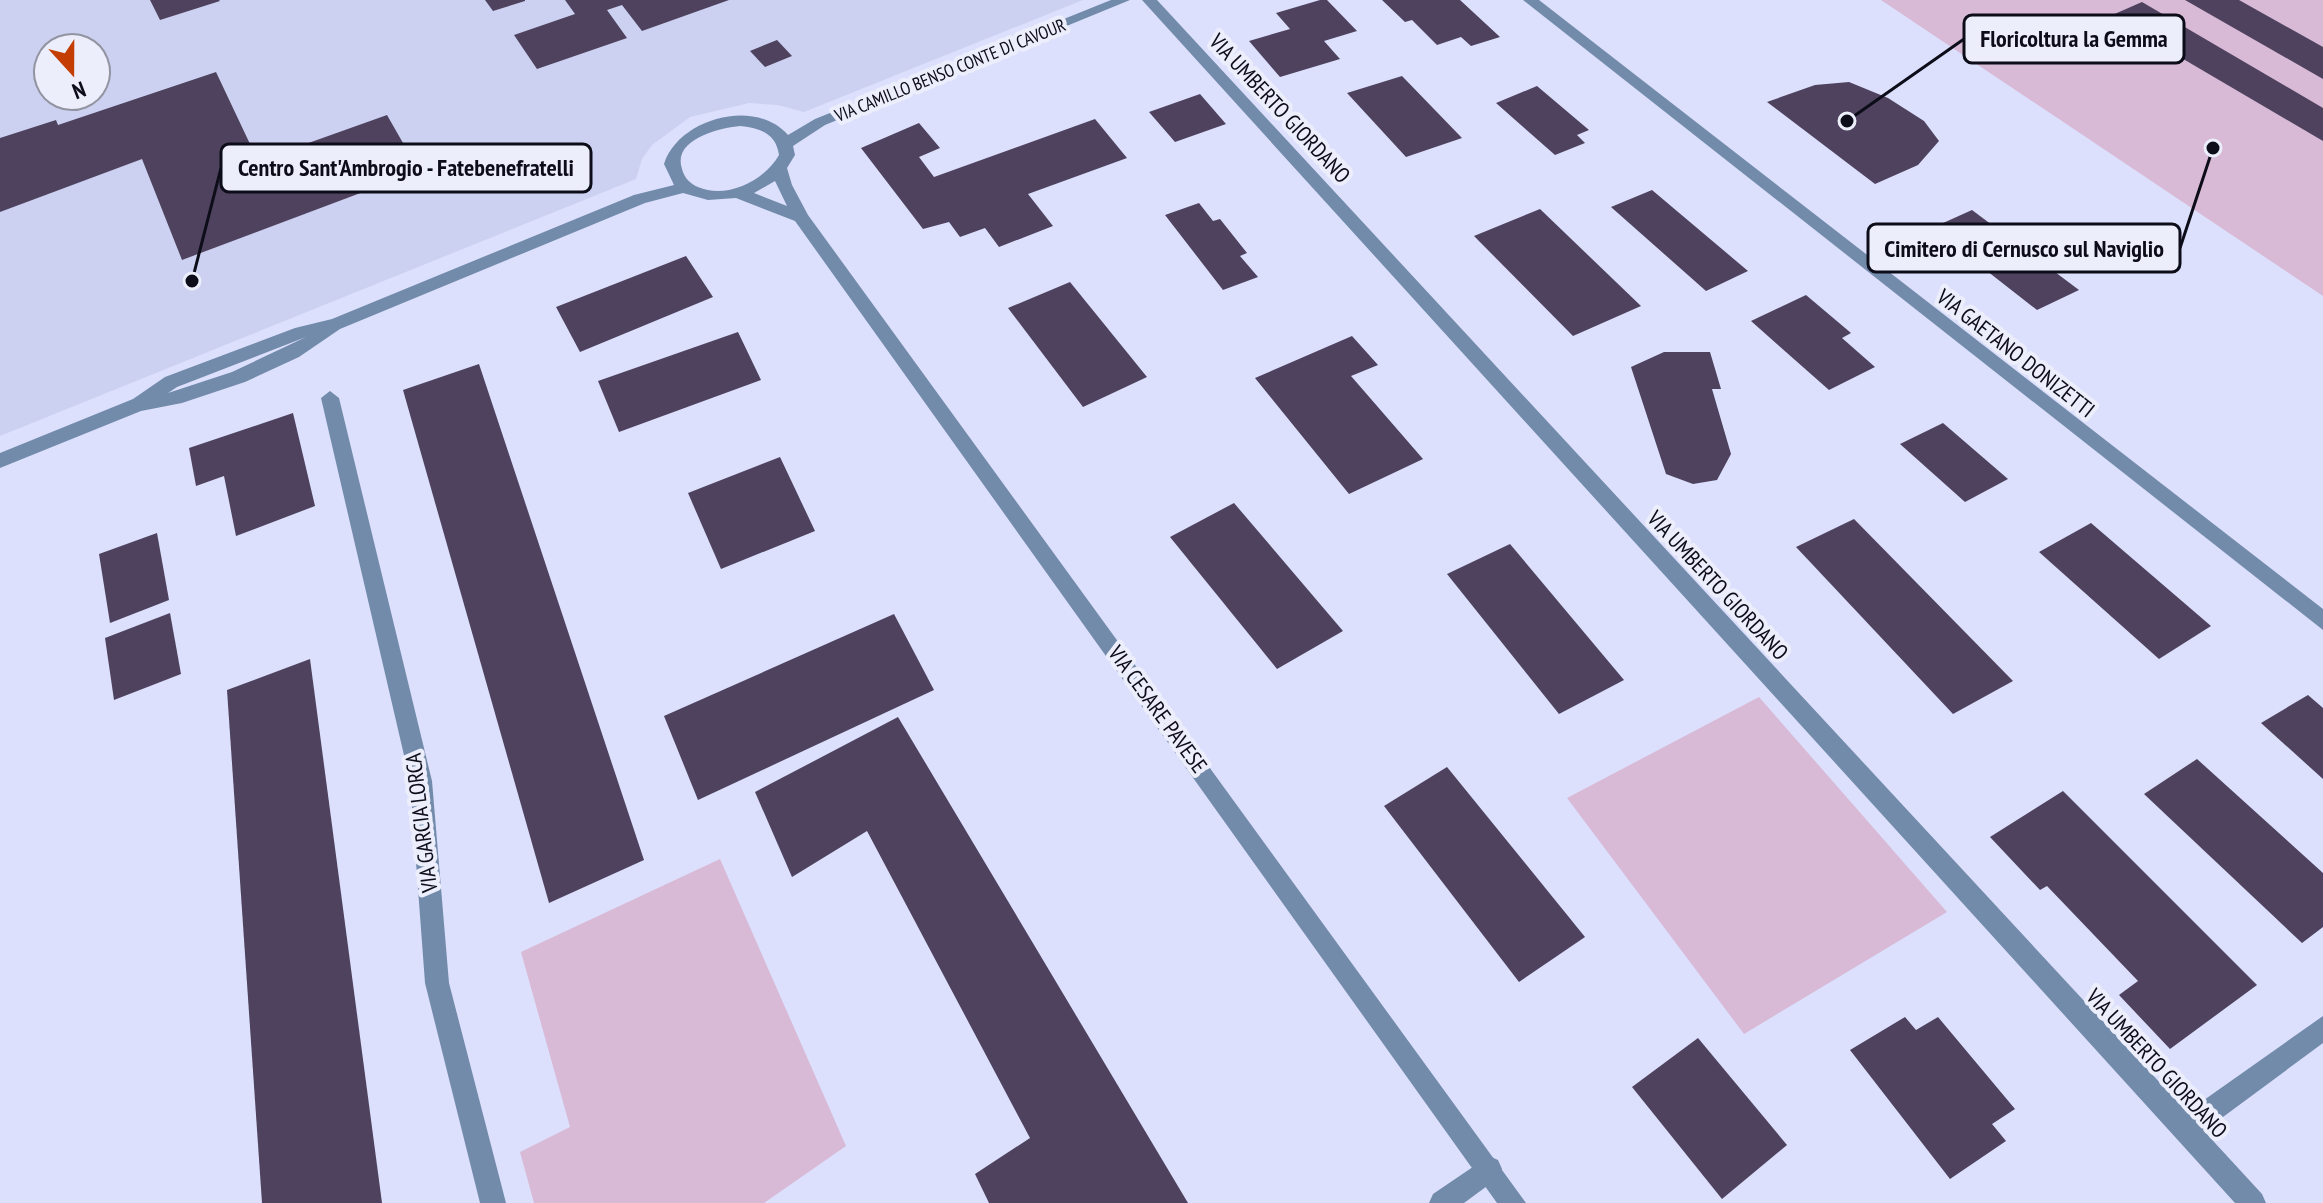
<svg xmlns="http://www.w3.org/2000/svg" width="2323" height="1203" viewBox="0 0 2323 1203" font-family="'PT Sans Narrow',sans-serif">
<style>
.built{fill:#ccd1f1;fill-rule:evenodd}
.green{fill:#d8bad7}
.building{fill:#4e425e}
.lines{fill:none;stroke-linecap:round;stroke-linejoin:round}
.minor{fill:#738bab;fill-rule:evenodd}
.tertiary{fill:#738bab;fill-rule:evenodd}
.labels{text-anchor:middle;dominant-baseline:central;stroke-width:8;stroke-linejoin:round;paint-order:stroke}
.far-street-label{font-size:18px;fill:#0c0d19;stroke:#eceefc}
.street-label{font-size:22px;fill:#0c0d19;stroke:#eceefc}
.leader{fill:none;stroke:#0c0d19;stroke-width:3}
.callout-dot{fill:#0c0d19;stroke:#eceefc;stroke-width:3}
.callout{fill:#eceefc;stroke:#0c0d19;stroke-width:3}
.callout-label{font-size:24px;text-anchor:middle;font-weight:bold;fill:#0c0d19}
</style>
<rect width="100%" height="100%" fill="#dce0fc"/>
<!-- built -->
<path class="built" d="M0 0H1083L804 112 778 105 749 103 690 117 652 145 642 159 636 179 0 436ZM48 48H96V96H48Z"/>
<!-- green -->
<g class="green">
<path d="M1881 0H2323V296Z"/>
<path d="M1759 697 1947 912 1744 1034 1567 798Z"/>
<path d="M720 859 846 1146 764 1203H534L520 1152 570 1127 521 952Z"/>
</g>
<!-- building -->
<g class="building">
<path d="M150 0H219L220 1 160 20Z"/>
<path d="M485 0H525V1L493 11Z"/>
<path d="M565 0H729L642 31 622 5 607 10 627 38 537 69 514 35 575 14Z"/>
<path d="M1320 0H1327L1357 31 1324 41 1340 59 1280 77 1249 41 1290 29 1276 13Z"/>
<path d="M1382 0H1460L1500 37 1471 46 1461 37 1437 45 1412 20 1405 22Z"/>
<path d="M2185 0H2239L2323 47V79Z"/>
<path d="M2142 2 2323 108V141L2110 16Z"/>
<path d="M777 40 792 56 765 67 750 51Z"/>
<path d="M216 72 258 161 387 115 419 171 182 260 142 159 0 212V138L56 120 58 125Z"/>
<path d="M1402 76 1462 138 1406 157 1347 93Z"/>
<path d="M1849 82 1888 98 1924 121 1939 141 1918 165 1875 184 1767 102 1815 85Z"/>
<path d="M1537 86 1589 130 1577 135 1585 143 1555 155 1496 103Z"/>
<path d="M1200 94 1226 124 1175 142 1149 112Z"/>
<path d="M1095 119 1127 158 1028 194 1053 226 999 247 985 228 960 237 949 222 923 229 861 148 919 123 940 148 919 157 934 177Z"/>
<path d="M1652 190 1748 271 1706 291 1611 207Z"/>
<path d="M1199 203 1213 221 1220 219 1247 253 1240 256 1258 277 1223 290 1165 215Z"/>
<path d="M1540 209 1641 306 1573 336 1474 236Z"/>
<path d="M1972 210 2079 290 2037 310 1932 228Z"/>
<path d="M686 256 713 297 580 352 556 307Z"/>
<path d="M1070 282 1147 377 1083 407 1008 308Z"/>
<path d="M1806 295 1851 333 1842 338 1875 367 1829 390 1751 321Z"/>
<path d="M738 332 761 380 619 432 598 381Z"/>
<path d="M1352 336 1378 365 1351 376 1423 459 1349 494 1255 378Z"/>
<path d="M1664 352H1710L1721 389H1712L1731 454 1717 480 1693 484 1666 474 1631 367Z"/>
<path d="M479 364 644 860 549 903 403 390Z"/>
<path d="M293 413 315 506 236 536 224 476 196 486 189 448Z"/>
<path d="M1943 423 2008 479 1965 502 1900 444Z"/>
<path d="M780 457 815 531 721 569 688 493Z"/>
<path d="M1234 503 1343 631 1277 669 1170 537Z"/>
<path d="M1854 519 2013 681 1953 714 1796 547Z"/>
<path d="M2091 523 2211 626 2159 659 2039 552Z"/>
<path d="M157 533 169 600 110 623 99 554Z"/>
<path d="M1510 544 1624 680 1559 714 1447 574Z"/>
<path d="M170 613 181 674 114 700 105 638Z"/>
<path d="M894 614 934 690 698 800 664 716Z"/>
<path d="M310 659 382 1203H262L227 690Z"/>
<path d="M2308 695 2323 708V779L2261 723Z"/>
<path d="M898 717 1188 1203H989L975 1174 1030 1138 867 831 792 877 755 792Z"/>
<path d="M2197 759 2323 873V927L2302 943 2144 794Z"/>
<path d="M1447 767 1585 937 1519 982 1384 806Z"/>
<path d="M2063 791 2257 985 2170 1049 2119 995 2138 981 2047 886 2040 890 1990 837Z"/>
<path d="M1905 1017 1916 1030 1938 1017 2015 1109 1992 1124 2006 1141 1950 1179 1850 1050Z"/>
<path d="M1698 1038 1787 1145 1722 1199 1632 1087Z"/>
</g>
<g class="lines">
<!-- minor -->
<g class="minor">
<path d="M1142 0H1157L2187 1112 2323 1016V1043L2204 1131 2262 1194 2266 1203H2235Z"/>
<path d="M1523 0H1539L2323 609V630Z"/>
<path d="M330 391 339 398 432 781 449 983 506 1203H480L425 983 410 781 321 398Z"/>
<path d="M1489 1156 1498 1160 1502 1169 1498 1178 1464 1203H1429L1433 1194Z"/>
</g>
<!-- tertiary -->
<path class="tertiary" d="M1111 0H1130L825 125 793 146 795 155 787 168 792 185 808 215 1526 1203H1497L795 221 736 198 708 200 683 193 645 203 340 329 299 357 245 382 182 403 141 411 0 468V453L133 399 165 377 295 328 332 319 634 195 674 185 664 164C678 119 755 97 788 135L815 119ZM740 126C760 128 776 133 779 155 765 180 727 200 698 187 690 184 684 177 682 169 672 139 720 128 740 126ZM775 181 787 206 754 193ZM306 337 232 372 168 393 177 387Z"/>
</g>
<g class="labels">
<!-- far-street labels -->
<g class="far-street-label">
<text transform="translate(950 70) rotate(-22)">VIA CAMILLO BENSO CONTE DI CAVOUR</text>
</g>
<!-- street labels -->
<g class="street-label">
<text transform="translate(1280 108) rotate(47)">VIA UMBERTO GIORDANO</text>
<text transform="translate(2016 353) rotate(38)">VIA GAETANO DONIZETTI</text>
<text transform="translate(1718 585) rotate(47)">VIA UMBERTO GIORDANO</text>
<text transform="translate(1158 709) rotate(54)">VIA CESARE PAVESE</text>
<text transform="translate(421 823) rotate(-97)">VIA GARCIA LORCA</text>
<text transform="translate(2157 1063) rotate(47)">VIA UMBERTO GIORDANO</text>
</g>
</g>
<!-- callouts -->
<path class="leader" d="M1847 121L1964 39M192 281L221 168M2213 148L2180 248"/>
<g class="callout-dot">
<circle cx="1847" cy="121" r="8"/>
<circle cx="192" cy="281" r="8"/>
<circle cx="2213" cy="148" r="8"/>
</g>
<g class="callout">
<rect x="1964" y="15" width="220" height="48" rx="8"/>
<rect x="221" y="144" width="370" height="48" rx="8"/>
<rect x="1868" y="224" width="312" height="48" rx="8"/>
</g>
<g class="callout-label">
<text x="2074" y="47">Floricoltura la Gemma</text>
<text x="406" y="176">Centro Sant'Ambrogio - Fatebenefratelli</text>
<text x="2024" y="257">Cimitero di Cernusco sul Naviglio</text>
</g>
<!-- north arrow -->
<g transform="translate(72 72) rotate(159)"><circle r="38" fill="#eceefc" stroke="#9294a1" stroke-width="2"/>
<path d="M0-6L14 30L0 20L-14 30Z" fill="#c43d03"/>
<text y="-12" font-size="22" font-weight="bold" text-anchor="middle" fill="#0c0d19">N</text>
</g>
</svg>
